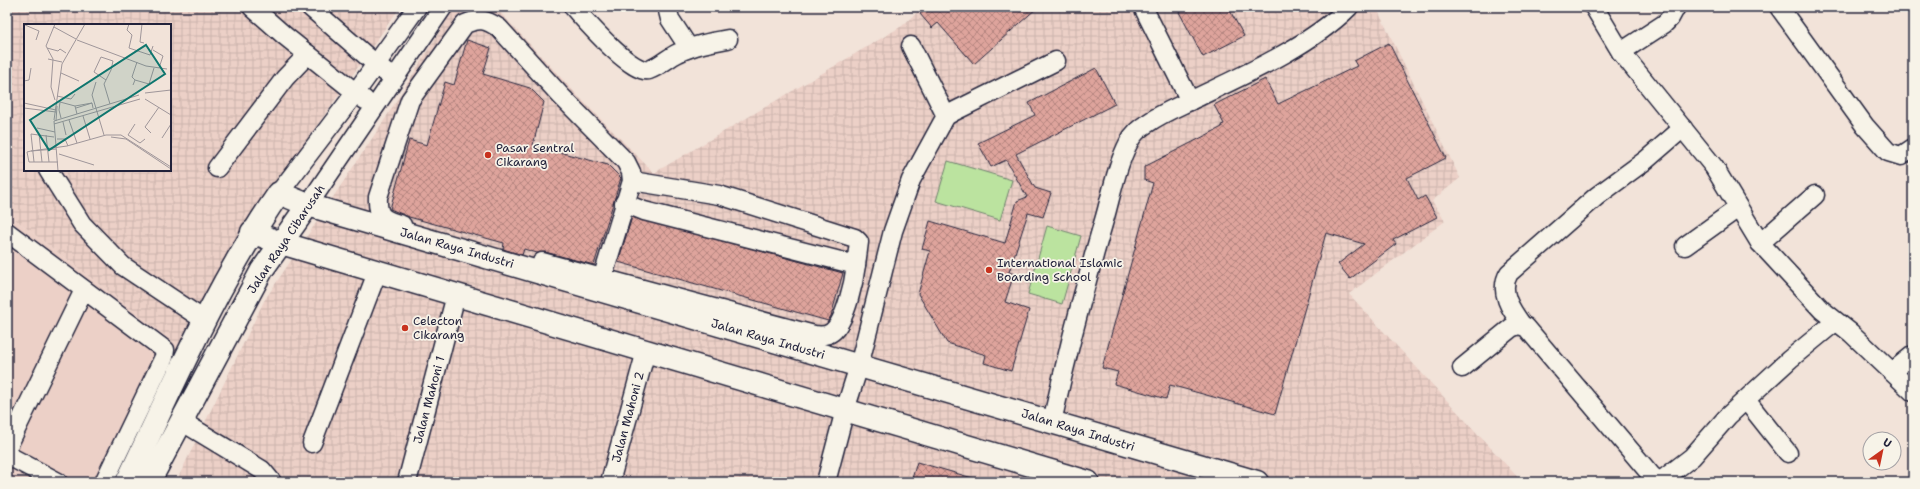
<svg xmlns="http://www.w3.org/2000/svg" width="1920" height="489" viewBox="0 0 1920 489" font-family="'Shantell Sans',sans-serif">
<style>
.built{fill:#ecd0c7}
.industrial{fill:url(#industrial-grid);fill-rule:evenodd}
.pitch{fill:#bbe39f;stroke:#6e826d}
.building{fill:url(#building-cross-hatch);stroke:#22223b}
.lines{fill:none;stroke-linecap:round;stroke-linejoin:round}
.minor-casing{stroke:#22223b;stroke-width:21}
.major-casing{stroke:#22223b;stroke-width:25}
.minor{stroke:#f7f3e8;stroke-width:18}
.major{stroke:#f7f3e8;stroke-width:22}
.poi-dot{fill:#c8321e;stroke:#f7f3e8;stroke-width:1.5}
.labels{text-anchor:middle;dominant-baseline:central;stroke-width:3.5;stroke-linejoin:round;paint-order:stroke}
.poi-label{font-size:12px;fill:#22223b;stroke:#f7f3e8;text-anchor:start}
.street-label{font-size:12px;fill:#22223b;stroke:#f7f3e8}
.inset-road{fill:none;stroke:#9f969a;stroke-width:1}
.view{fill:#0f766e;fill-opacity:0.15;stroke:#0f766e;stroke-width:2}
.inset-edge{fill:none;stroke:#22223b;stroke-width:2}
</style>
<defs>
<pattern id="industrial-grid" width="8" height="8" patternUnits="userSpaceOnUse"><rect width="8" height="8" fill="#ecd0c7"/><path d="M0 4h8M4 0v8" fill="none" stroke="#cab2ac"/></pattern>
<pattern id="building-cross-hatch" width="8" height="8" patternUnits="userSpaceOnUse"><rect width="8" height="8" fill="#dea49c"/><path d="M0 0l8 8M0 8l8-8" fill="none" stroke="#b48580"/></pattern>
</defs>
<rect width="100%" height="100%" fill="#f2e3d9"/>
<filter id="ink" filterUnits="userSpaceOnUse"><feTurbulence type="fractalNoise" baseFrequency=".025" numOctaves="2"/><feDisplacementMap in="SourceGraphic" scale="8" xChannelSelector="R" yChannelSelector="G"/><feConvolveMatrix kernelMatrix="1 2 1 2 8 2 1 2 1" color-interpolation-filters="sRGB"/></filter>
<g filter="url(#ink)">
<!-- built -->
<path class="built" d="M7 213 183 349 114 482H7Z"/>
<!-- industrial -->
<g class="industrial">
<path d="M7 7H400L237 240 183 349 7 213ZM25 25H170V170H25Z"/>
<path d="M455 7H495L576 94 654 173 902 26 923 7H1378L1377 9 1460 178 1432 201 1445 221 1349 294 1522 482H176L264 301 385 119Z"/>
</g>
<!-- pitch -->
<g class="pitch">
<path d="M948 161 1012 180 1000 220 936 201Z"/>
<path d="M1047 226 1081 236 1062 304 1028 294Z"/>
</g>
<!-- building -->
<g class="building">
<path d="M928 7H1038L974 64 938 23 932 28 920 14Z"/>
<path d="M1190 7H1228L1244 36 1203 57 1179 12Z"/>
<path d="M467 40 491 48 483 74 530 88 544 102 533 145 608 165 621 178 594 265 545 252 537 253 524 249 522 255 503 249 504 243 409 217 390 209 409 140 427 145 445 82 454 85Z"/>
<path d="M1389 43 1446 158 1407 178 1418 200 1425 196 1437 217 1393 240 1396 244 1350 279 1338 264 1364 244 1326 233 1275 414 1170 385 1166 399 1114 384 1118 372 1102 368 1153 183 1144 180V167L1222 127 1221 125 1224 124 1214 105 1265 79 1278 104 1357 66 1354 61Z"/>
<path d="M1096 68 1115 104 1016 154 1035 188 1051 193 1043 217 1028 213 1009 272 1014 274 1005 302 1029 310 1011 371 984 363 986 355 947 343 918 294 930 251 922 249 930 221 1005 243 1017 201 1027 197 1006 160 991 167 978 143 1035 115 1029 103Z"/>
<path d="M632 217 843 273 831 316 828 321 618 262Z"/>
<path d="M917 462 976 479V482H911Z"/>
</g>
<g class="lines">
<!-- minor casing -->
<g class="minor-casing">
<g id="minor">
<path d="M252 7 285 36 365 100"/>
<path d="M310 7 385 72"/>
<path d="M573 7C585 20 632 75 649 70 659 67 669 57 678 53 694 45 711 42 728 39"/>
<path d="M667 7 670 19 689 48"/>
<path d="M1143 7 1190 101"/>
<path d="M1594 7 1621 52 1714 167 1760 243 1822 310 1851 333 1913 392"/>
<path d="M1779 7 1865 126 1888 152 1901 156 1913 148"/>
<path d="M911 46 946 116"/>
<path d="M1621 52 1664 24 1670 18 1676 7"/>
<path d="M217 168 285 78 308 54"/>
<path d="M48 170 82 224 123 266 204 320"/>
<path d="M632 181 719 195 855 238 859 242 856 265"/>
<path d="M279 193 356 92 417 7"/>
<path d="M308 205 443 7"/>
<path d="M402 225C383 220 377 217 378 197L410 100 465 24C480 18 485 19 499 28L561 96 626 162 631 172 632 181 599 289"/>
<path d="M7 232 165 350 164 357 104 482"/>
<path d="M1760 243 1815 195"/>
<path d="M1685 246 1738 208"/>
<path d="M542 262 814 335C821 336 827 336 832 332 846 321 854 281 856 265L644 211 624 203"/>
<path d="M1522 325C1511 310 1498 291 1509 273L1597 196 1646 160 1683 128"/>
<path d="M1462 368 1511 328 1518 325 1526 327 1652 476 1656 479 1662 480 1692 457 1728 416 1790 359 1835 322"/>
<path d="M1892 372 1913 355"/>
<path d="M1746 400 1788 453"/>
<path d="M181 421 262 470 272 482"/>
<path d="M1052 422C1067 353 1085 285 1105 217 1112 192 1117 165 1129 142 1133 134 1141 127 1148 123 1163 112 1180 106 1196 98 1246 74 1310 46 1349 7"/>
<path d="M312 443 378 270"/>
<path d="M7 448 84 290"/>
<path d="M7 455 58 482"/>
<path d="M407 482 456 295"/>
<path d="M610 482 646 351"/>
<path d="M826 482 845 410 859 366 893 231 911 180 941 125 946 116 955 111 1056 61"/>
</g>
</g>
<!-- major casing -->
<g class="major-casing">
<g id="major">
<path d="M252 232 281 243 1088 482"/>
<path d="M127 482C174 384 217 283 279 193L308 205 1257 482"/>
<path d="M149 482 262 270 308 205"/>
</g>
</g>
<!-- minor -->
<use href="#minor" class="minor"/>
<!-- major -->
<use href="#major" class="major"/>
</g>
</g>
<!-- markers -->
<g class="poi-dot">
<circle cx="488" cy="155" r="4"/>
<circle cx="989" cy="270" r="4"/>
<circle cx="405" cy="328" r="4"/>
</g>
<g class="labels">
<!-- poi labels -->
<g class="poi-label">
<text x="496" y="148">Pasar Sentral<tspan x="496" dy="14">Cikarang</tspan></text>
<text x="997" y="263">International Islamic<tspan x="997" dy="14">Boarding School</tspan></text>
<text x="413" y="321">Celecton<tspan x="413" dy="14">Cikarang</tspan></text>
</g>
<!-- street labels -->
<g class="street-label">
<text transform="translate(286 239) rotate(-56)">Jalan Raya Cibarusah</text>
<text transform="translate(457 248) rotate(16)">Jalan Raya Industri</text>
<text transform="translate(768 339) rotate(16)">Jalan Raya Industri</text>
<text transform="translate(429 400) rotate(-75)">Jalan Mahoni 1</text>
<text transform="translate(628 417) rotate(-75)">Jalan Mahoni 2</text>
<text transform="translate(1078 430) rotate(17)">Jalan Raya Industri</text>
</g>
</g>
<!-- overview -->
<g transform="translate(24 24)">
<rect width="147" height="147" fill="#f2e3d9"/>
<path class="inset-road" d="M31 0 22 22 29 35 27 63 31 76M105 0 103 6 108 11 105 24 126 31 129 22M118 0 116 18 120 19M1 1 15 7 12 16M30 3 52 15M53 16 122 42 143 45M23 24 34 27 36 25 42 29M129 26 139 32 135 44M24 35 38 38M37 49 55 57M82 56 70 48 77 33 89 37 87 46 80 60 86 80M111 56 108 53 113 38M0 57 5 56 7 44M72 58 68 71 80 111M109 61 111 56 125 60 130 44M121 69 147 66M33 72 47 75 51 70M121 75 147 91M0 79 32 86M51 82 68 79M0 84 32 88M52 84 68 79 69 84M59 92 66 115M37 94 35 86 36 78 51 82 53 90M30 96 38 40 61 0M45 96 53 119M32 97 33 82M39 98 42 111M30 100 116 75M13 104 31 108M127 109 121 103 135 83M15 110 18 138M22 111 25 138M104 111 116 119 121 115M104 111 111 100M87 113 102 115 147 145M138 114 147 100M33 115H41L44 122M32 125 7 127 43 122 82 111H97L147 143M7 127 3 128 5 138H34M35 130 70 141M10 138 7 110 30 113M34 147 30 97 115 71"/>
<path class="view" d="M122 21 141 50 25 126 6 96Z"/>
<rect width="147" height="147" class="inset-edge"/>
</g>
<!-- margin -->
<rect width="1920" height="489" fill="none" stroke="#f7f3e8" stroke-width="24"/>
<rect x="12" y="12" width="1896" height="465" fill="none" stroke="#22223b" stroke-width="1.5" filter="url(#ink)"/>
<!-- north arrow -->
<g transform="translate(1882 451) rotate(33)"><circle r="19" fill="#f7f3e8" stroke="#a29fa3"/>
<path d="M0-3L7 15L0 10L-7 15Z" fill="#c8321e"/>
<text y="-6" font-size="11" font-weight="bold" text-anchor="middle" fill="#22223b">U</text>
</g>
</svg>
